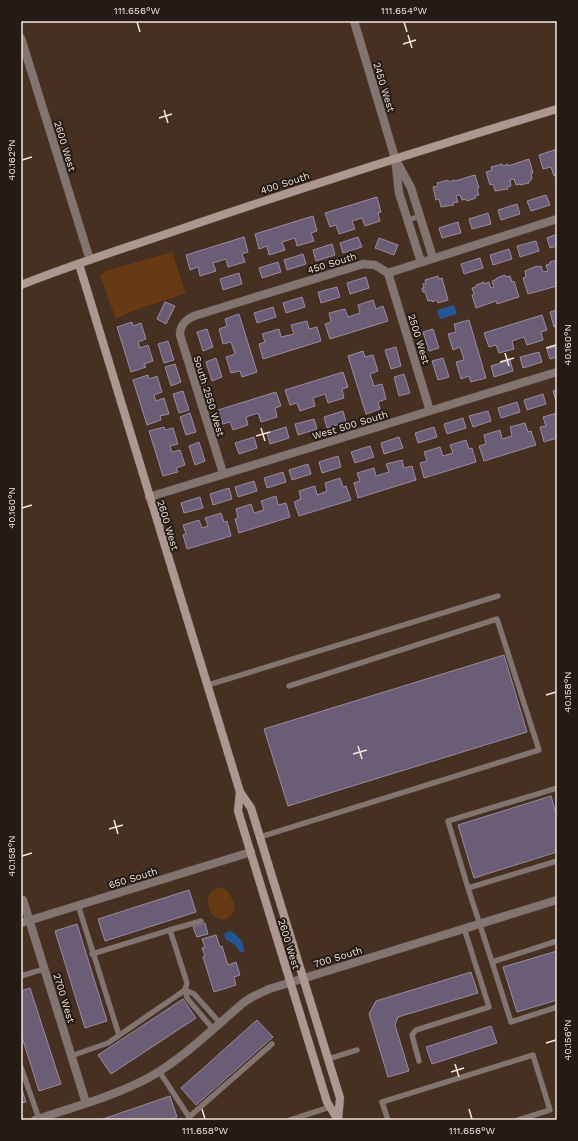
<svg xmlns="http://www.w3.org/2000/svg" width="578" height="1141" viewBox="0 0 578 1141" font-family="'Work Sans',sans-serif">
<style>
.green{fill:#673a13}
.water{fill:#235693}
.building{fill:#6b5d75;stroke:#998aa4}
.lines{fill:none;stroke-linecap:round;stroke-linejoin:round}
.lane-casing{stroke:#614d3f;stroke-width:6}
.street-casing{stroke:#614d3f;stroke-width:9}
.secondary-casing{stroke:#614d3f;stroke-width:9}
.lane{stroke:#827471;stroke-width:5}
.street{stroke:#827471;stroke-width:8}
.secondary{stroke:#ad9791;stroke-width:8}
.ticks{fill:none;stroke:#f3e5db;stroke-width:1.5}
.labels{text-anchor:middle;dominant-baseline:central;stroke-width:4;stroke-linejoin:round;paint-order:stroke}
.street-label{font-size:10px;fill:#f3e5db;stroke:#241b14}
.neatline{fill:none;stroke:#f3e5db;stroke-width:1.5}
.ticks-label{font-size:10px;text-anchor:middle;fill:#f3e5db}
</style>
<rect width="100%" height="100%" fill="#453021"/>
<!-- green -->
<g class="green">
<path d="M172 252 186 293 130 312 116 319 100 276 105 271Z"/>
<path d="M221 887C229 890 233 900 235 908 234 912 231 916 228 918 210 927 197 891 221 887Z"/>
</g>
<!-- water -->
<g class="water">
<path d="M454 305 457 314 440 319 437 310Z"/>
<path d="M231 931C238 936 245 942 244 952H240L235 945 225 939 224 934 227 932Z"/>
</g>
<!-- building -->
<g class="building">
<path d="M557 149V175L554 176 551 167 543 169 539 155Z"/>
<path d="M529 159 533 173H531L532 179 529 181V183L520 185V184L516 185 514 179 510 180 511 186 507 187 508 189 495 191 493 184 490 185 486 172 492 170 491 167 502 164 503 166 508 164V166Z"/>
<path d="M475 175 479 188 477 189 479 195 475 196 476 198 467 201 466 199 462 200 460 195 456 196 458 202 453 203 454 205 441 207 439 199 436 200 433 187 438 186 437 183 448 180 449 182 454 180 455 181Z"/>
<path d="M546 195 550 205 531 211 527 201Z"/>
<path d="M377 197 381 212 378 213 380 221 365 226 362 218 352 221 355 229 339 234 336 225 330 227 325 213Z"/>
<path d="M517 204 520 214 501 220 498 210Z"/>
<path d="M488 213 491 224 472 229 469 219Z"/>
<path d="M313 216 317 231 311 233 314 241 297 246 295 238 282 242 285 250 269 255 267 246 259 249 255 234Z"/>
<path d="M458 222 461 233 442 238 439 228Z"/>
<path d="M557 234V246L550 248 547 238Z"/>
<path d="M244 237 248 252 242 254 245 262 228 267 226 259 213 263 216 271 200 276 198 267 190 270 186 255Z"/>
<path d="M358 237 362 247 343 253 340 243Z"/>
<path d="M379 238 398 245 394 255 375 248Z"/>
<path d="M536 241 539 251 520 257 517 246Z"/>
<path d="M332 244 335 255 316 261 313 250Z"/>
<path d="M509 249 512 259 493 265 490 255Z"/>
<path d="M303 254 306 264 287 270 284 260Z"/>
<path d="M480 258 483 268 464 274 461 264Z"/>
<path d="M557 260V286L528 294 523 278 526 277 525 271 537 266V267L541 266 543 272 548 271 546 265 550 264V262Z"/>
<path d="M278 262 281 272 262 278 259 268Z"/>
<path d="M239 273 242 284 223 290 220 279Z"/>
<path d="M505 275 506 277 510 276 512 282 514 281 519 297 497 304 496 301 476 308 472 295 474 294 472 288 476 287V285L484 282V284L489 282 491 288 494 287 492 281 497 279V278Z"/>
<path d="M438 276 439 279 442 278 448 300 438 303 437 300 432 302V300L428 301 425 292H423L422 288H424L423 284 426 283 425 280Z"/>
<path d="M366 277 369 288 350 294 347 283Z"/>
<path d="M337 287 340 297 321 303 318 292Z"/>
<path d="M302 297 305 307 286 313 283 303Z"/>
<path d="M373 300 376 309 383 306 388 321 330 339 325 324 331 322 329 313 345 309 348 317 360 313 358 305Z"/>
<path d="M165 302 175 306 166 324 157 319Z"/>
<path d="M273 307 276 317 257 323 254 313Z"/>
<path d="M557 310V326L554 327 550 312Z"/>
<path d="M239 314 257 372 242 377 240 371 231 373 226 357 235 354 231 342 223 344 219 329 227 326 225 319Z"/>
<path d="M542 315 547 330 541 332 543 340 527 345 524 337 512 341 514 349 499 353 496 345 489 347 484 333Z"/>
<path d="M469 320 486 378 471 382 469 376 461 379 456 362 464 360 460 347 453 350 448 334 456 332 454 324Z"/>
<path d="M307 321 309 329 317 327 321 341 263 359 259 344 265 342 262 334 279 329 281 337 294 334 291 325Z"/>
<path d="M132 322 133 326 141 323 146 339 138 342 140 348 148 345 153 361 144 364 146 367 131 372 117 327Z"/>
<path d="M207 329 213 347 203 351 197 332Z"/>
<path d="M433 329 439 348 429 351 423 332Z"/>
<path d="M168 341 174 360 164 363 158 344Z"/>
<path d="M557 346V357L550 359 547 349Z"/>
<path d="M396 347 401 366 391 369 385 350Z"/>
<path d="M363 351 365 357 373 355 378 371 370 374 374 386 382 384 386 399 378 402 380 409 366 414 348 356Z"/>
<path d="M539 352 542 362 523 368 520 357Z"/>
<path d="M216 358 222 377 212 381 206 362Z"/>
<path d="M443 358 449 377 438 380 432 361Z"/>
<path d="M510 360 513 371 494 377 491 366Z"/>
<path d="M175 364 181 382 171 386 165 367Z"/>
<path d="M343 372 348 387 342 389 344 398 328 403 325 394 313 398 315 406 300 411 297 403 290 405 285 390Z"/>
<path d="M404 374 410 393 399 396 394 377Z"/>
<path d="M148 375 149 379 157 376 162 392 154 395 156 401 164 398 169 414 160 416 161 420 147 425 133 380Z"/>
<path d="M557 390V401H556L553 391Z"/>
<path d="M183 391 189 410 179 413 173 394Z"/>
<path d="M276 392 281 406 275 408 277 417 261 422 258 413 246 417 248 425 233 430 230 422 223 424 218 410Z"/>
<path d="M543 394 546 404 527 410 524 400Z"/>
<path d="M517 402 520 412 501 418 498 408Z"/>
<path d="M343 411 346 422 327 428 324 417Z"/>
<path d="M488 411 491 421 473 427 469 416Z"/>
<path d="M190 413 196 432 186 435 180 417Z"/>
<path d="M557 413V438L544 442 540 427 546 426 543 417Z"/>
<path d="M463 418 466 428 447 434 444 424Z"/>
<path d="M314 419 317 429 298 435 295 424Z"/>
<path d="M525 423 528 432 531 431 536 445 484 461 479 446 486 444 484 435 500 430 502 439 512 436 510 427Z"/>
<path d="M164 427 165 430 173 428 178 444 170 446 172 452 180 450 185 465 176 468 178 472 163 476 149 431Z"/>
<path d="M286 427 289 438 270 444 267 433Z"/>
<path d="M434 427 437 437 418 443 415 433Z"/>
<path d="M254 437 257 448 239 454 235 443Z"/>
<path d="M399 437 403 448 384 454 381 443Z"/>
<path d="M466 440 469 449 472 448 476 462 424 478 420 463 427 461 424 452 440 447 443 456 453 453 450 445Z"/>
<path d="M199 442 205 461 195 465 189 446Z"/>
<path d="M370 446 374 457 355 463 351 452Z"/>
<path d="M338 456 341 467 322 473 319 462Z"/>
<path d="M402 460 404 468 412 466 416 480 358 498 354 483 360 481 357 473 374 468 376 476 389 472 386 464Z"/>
<path d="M308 464 311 474 292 480 289 470Z"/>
<path d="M283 472 286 482 267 488 264 478Z"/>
<path d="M340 478 343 487 346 486 351 500 299 516 294 502 301 499 299 491 315 486 317 495 327 491 325 483Z"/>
<path d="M254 481 257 491 238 497 235 487Z"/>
<path d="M229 488 232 499 213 505 210 494Z"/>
<path d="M276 496 278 505 286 503 290 517 239 533 235 519 238 518 236 509 251 504 254 513 264 510 261 501Z"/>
<path d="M200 497 203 508 184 513 181 503Z"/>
<path d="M221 513 224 522 227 521 231 536 187 549 183 535 186 534 183 525 199 520 202 528 208 526 205 518Z"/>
<path d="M504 655 527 732 288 806 264 729Z"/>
<path d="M551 796 557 817V852L474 878 458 825Z"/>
<path d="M189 890 196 912 105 941 98 919Z"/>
<path d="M205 923 208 934 197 937 193 927Z"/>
<path d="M77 924 107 1021 85 1028 55 931Z"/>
<path d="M216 935 220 947 222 946 228 965 236 962 240 975 234 977 236 985 214 992 203 957 205 956 202 948 205 947 202 939Z"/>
<path d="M557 951V1000L517 1012 503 967Z"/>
<path d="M471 972 478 993 398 1017 395 1025 409 1071 388 1077 369 1014 376 1001Z"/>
<path d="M30 988 61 1084 39 1091 21 1034V991Z"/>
<path d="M183 999 196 1018 111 1074 98 1055Z"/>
<path d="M257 1020 273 1037 196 1105 181 1088Z"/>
<path d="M491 1026 497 1043 432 1064 426 1047Z"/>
<path d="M21 1087 26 1102 21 1103Z"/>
<path d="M170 1096 177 1117 170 1120H100Z"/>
</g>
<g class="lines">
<!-- lane casing -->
<g class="lane-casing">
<g id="lane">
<path d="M408 220 420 216"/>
<path d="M208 685 498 596"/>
<path d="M557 788 448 821 468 888 492 962 557 941"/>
<path d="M260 837 539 750 497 619 289 686"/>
<path d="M468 888 557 861"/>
<path d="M78 905 119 1035"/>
<path d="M170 930 201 921"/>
<path d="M492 962 511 1022 557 1007"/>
<path d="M21 976 44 969"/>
<path d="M185 990 194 994 220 1023"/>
<path d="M185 990 187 998 213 1029"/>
<path d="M71 1056 108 1043 185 990 187 983 170 930 92 954"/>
<path d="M328 1059 357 1050"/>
<path d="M419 1061 412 1035 416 1030 489 1007 464 928"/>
<path d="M21 1067 39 1119"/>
<path d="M159 1071 189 1117 272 1044"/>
<path d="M290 1120 330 1107"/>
<path d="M388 1120 382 1102 533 1055 550 1110 518 1120"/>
</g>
</g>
<!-- street casing -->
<g class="street-casing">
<g id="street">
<path d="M354 21 395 158 399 193 421 262"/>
<path d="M21 38 90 260"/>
<path d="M398 164 411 188 433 258"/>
<path d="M388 273 430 411"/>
<path d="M223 473 180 335C180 325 185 320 194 316L363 264 375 265 388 273 557 219"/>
<path d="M149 497 557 372"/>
<path d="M23 900 86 1103"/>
<path d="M21 923 251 852"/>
<path d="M35 1120C73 1107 115 1096 150 1077 182 1059 214 1028 243 1003L252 997 269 989 557 900"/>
</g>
</g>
<!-- secondary casing -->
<g class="secondary-casing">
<g id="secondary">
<path d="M79 264 240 792 251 808 340 1098 338 1120"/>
<path d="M21 285C71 265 122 249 172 232 300 188 428 148 557 109"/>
<path d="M240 792 238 811 327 1102 338 1120"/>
</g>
</g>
<!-- lane -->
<use href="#lane" class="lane"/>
<!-- street -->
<use href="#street" class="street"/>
<!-- secondary -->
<use href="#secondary" class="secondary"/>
</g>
<!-- ticks -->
<path class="ticks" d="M137 22 140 32M404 22 407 32M408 35 412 48M403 44 416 40M164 110 168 123M159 118 172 114M22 160 32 157M546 348 556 345M505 353 509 366M500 362 514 358M261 428 265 441M256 436 270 432M22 508 32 505M546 695 556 692M358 746 362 759M353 754 367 750M114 820 118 834M109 829 123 825M22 856 32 853M546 1043 556 1040M455 1064 459 1077M451 1072 464 1068M202 1109 205 1119M469 1109 472 1119"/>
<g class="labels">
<!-- street labels -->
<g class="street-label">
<text transform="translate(384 87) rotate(73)">2450 West</text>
<text transform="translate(65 146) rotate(73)">2600 West</text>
<text transform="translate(285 183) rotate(-18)">400 South</text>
<text transform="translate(332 263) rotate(-17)">450 South</text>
<text transform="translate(419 339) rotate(73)">2500 West</text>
<text transform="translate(209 396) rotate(73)">South 2550 West</text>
<text transform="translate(350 425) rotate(-17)">West 500 South</text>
<text transform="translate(168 525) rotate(73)">2600 West</text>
<text transform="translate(133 878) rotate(-17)">650 South</text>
<text transform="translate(289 944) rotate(73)">2600 West</text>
<text transform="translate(338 957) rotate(-17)">700 South</text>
<text transform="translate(64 998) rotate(73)">2700 West</text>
</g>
</g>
<!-- border -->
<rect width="578" height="1141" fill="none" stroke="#241b14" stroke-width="44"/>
<rect x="22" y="22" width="534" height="1097" class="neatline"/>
<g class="ticks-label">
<text x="137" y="14">111.656°W</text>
<text x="404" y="14">111.654°W</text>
<text transform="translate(11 160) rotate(-90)" y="4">40.162°N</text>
<text transform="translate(567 345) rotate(-90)" y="4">40.160°N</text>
<text transform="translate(11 508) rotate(-90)" y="4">40.160°N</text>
<text transform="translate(567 692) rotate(-90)" y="4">40.158°N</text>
<text transform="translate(11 856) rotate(-90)" y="4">40.158°N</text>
<text transform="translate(567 1040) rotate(-90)" y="4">40.156°N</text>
<text x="205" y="1134">111.658°W</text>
<text x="472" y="1134">111.656°W</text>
</g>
</svg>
